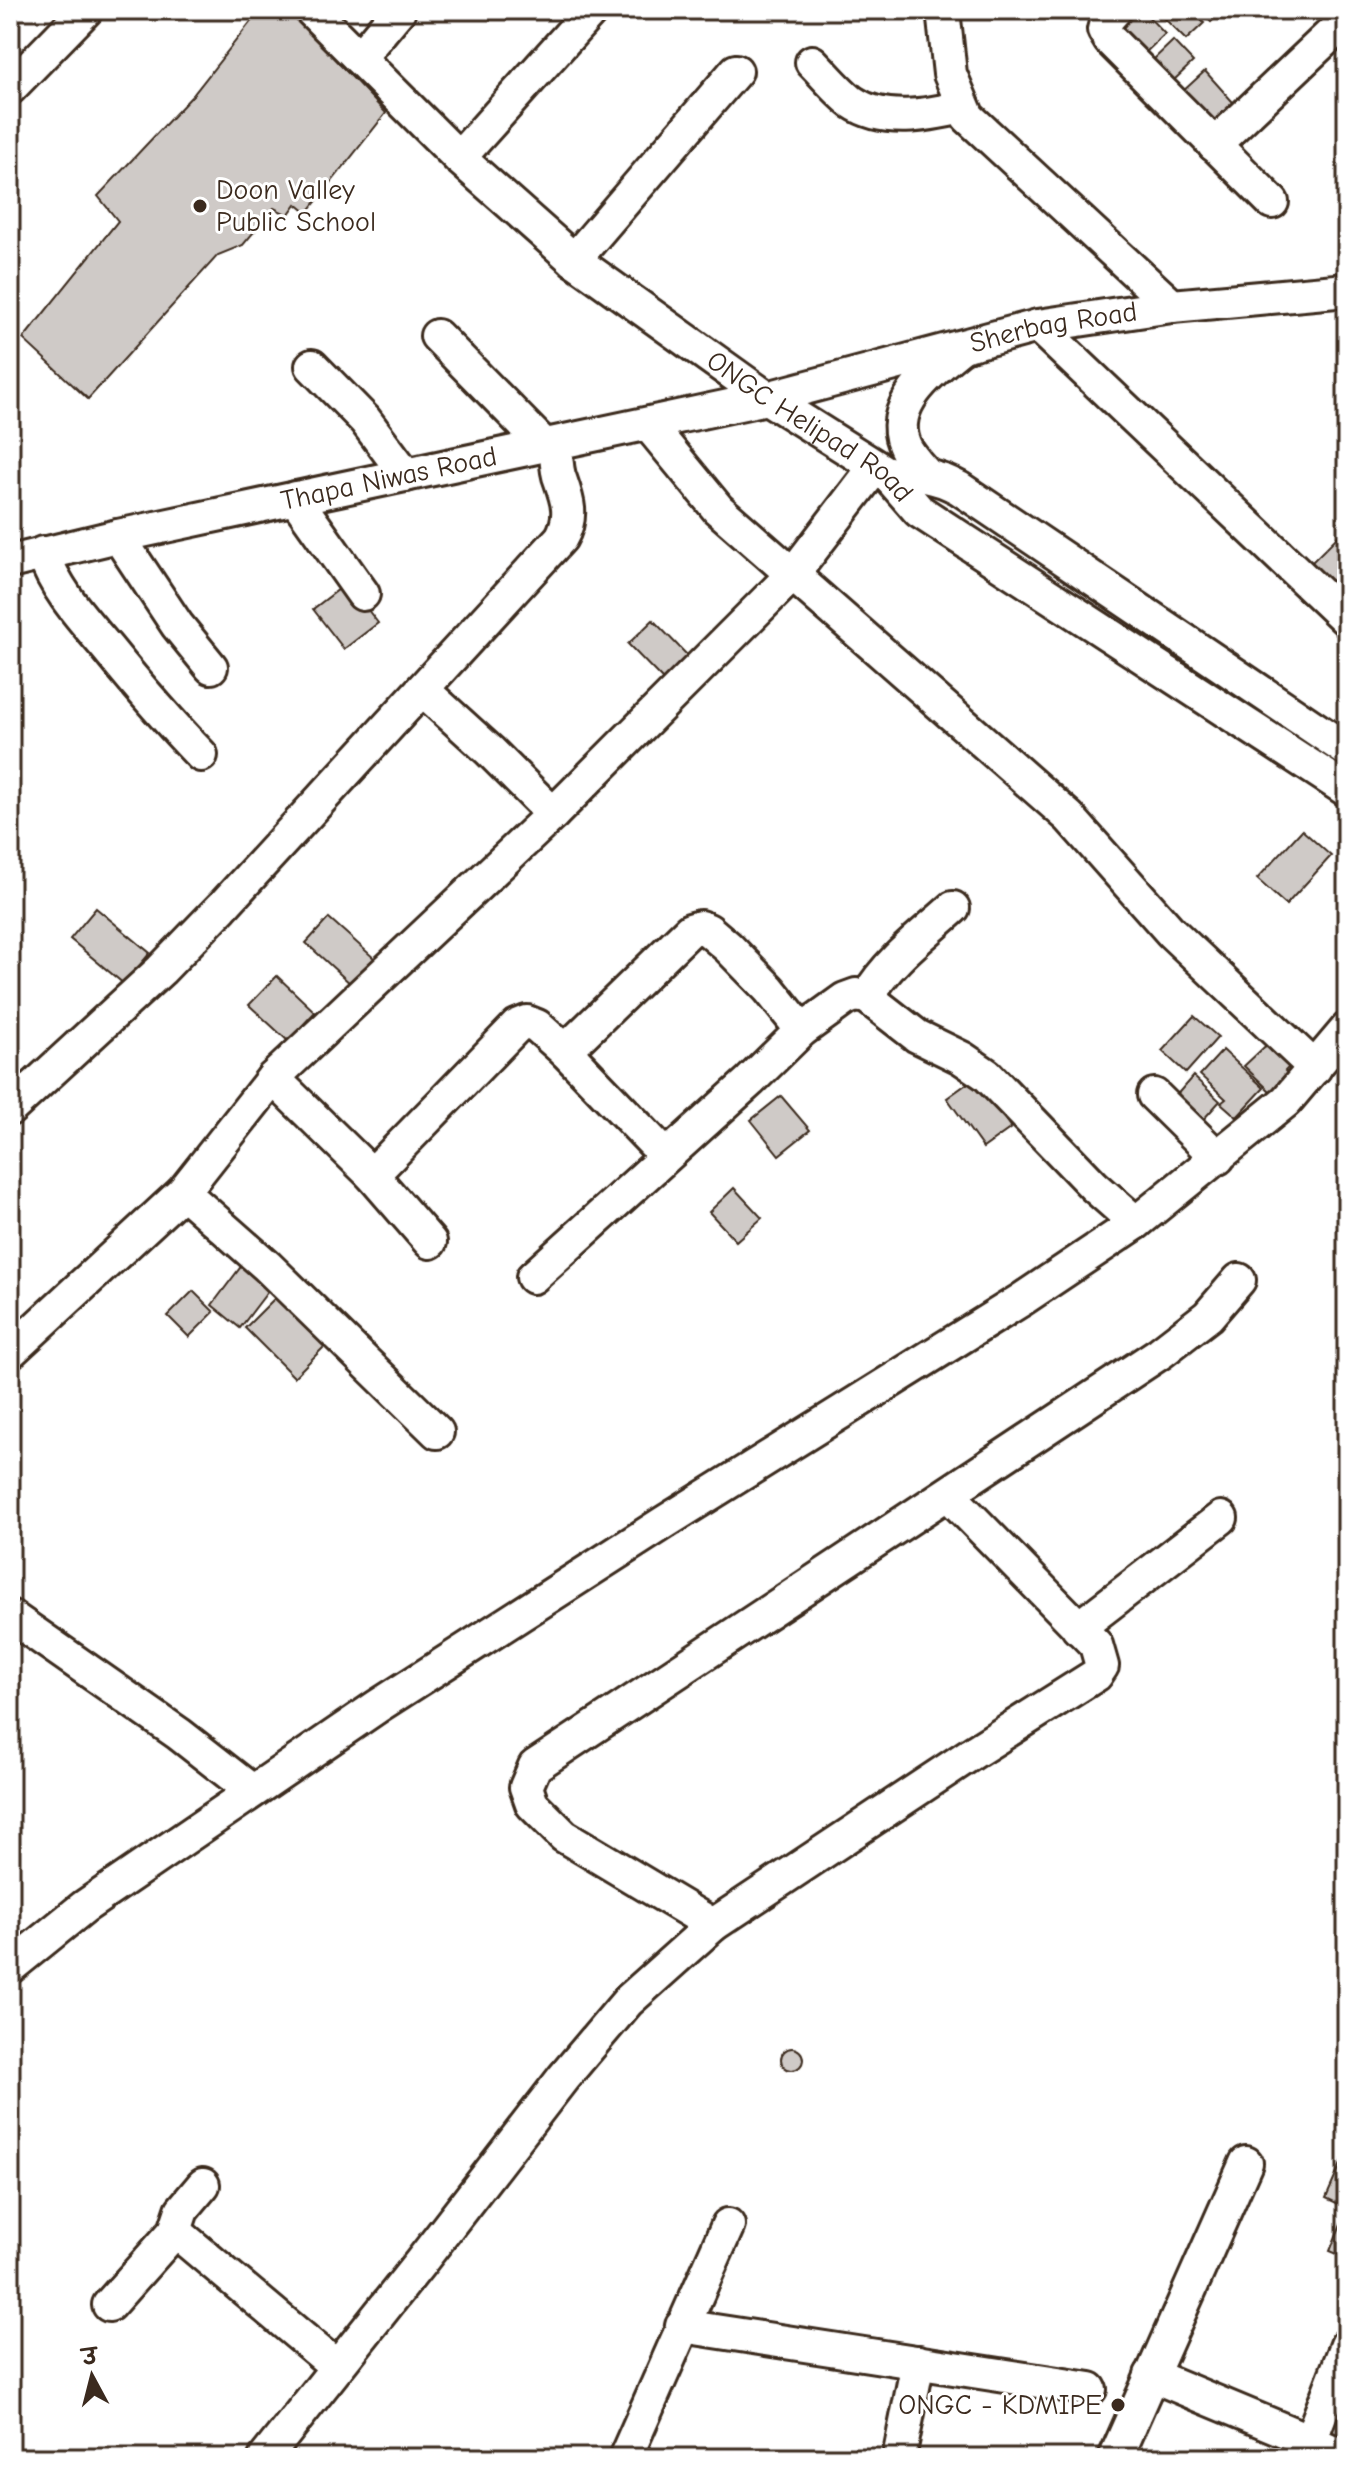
<svg xmlns="http://www.w3.org/2000/svg" width="1357" height="2468" viewBox="0 0 1357 2468" font-family="'Comic Neue','Playpen Sans Deva',sans-serif">
<style>
.green{fill:#e2e0de;stroke:#8e857e;stroke-width:2}
.building{fill:#cfcac7;stroke:#3b2a1e;stroke-width:2}
.lines{fill:none;stroke-linecap:round;stroke-linejoin:round}
.minor-casing{stroke:#3b2a1e;stroke-width:38}
.minor{stroke:#fff;stroke-width:32}
.poi-dot{fill:#3b2a1e;stroke:#fff;stroke-width:3}
.labels{text-anchor:middle;dominant-baseline:central;stroke-width:6;stroke-linejoin:round;paint-order:stroke}
.poi-label{font-size:28px;fill:#3b2a1e;stroke:#fff;text-anchor:start}
.street-label{font-size:28px;fill:#3b2a1e;stroke:#fff}
</style>
<rect width="100%" height="100%" fill="#fff"/>
<filter id="ink" filterUnits="userSpaceOnUse"><feTurbulence type="fractalNoise" baseFrequency=".0125" numOctaves="2"/><feDisplacementMap in="SourceGraphic" scale="16" xChannelSelector="R" yChannelSelector="G"/><feConvolveMatrix kernelMatrix="1 2 1 2 8 2 1 2 1" color-interpolation-filters="sRGB"/></filter>
<g filter="url(#ink)">
<!-- green -->
<path class="green" d="M1347 2384V2441L1327 2432Z"/>
<!-- building -->
<g class="building">
<path d="M260 10H288L386 113 307 213 296 204 288 215 274 208 243 245 218 255 88 399 23 339 118 221 98 196 193 95Z"/>
<path d="M1127 10H1142L1165 34 1145 53 1115 21Z"/>
<path d="M1156 10H1191L1204 23 1186 40Z"/>
<path d="M1199 10H1223L1211 22Z"/>
<path d="M1173 41 1193 62 1173 81 1153 60Z"/>
<path d="M1205 71 1241 111 1218 131 1182 92Z"/>
<path d="M1346 528 1347 571 1332 587 1310 564Z"/>
<path d="M347 583 378 623 344 649 313 609Z"/>
<path d="M653 620 688 656 663 680 628 644Z"/>
<path d="M1302 830 1331 856 1286 905 1257 879Z"/>
<path d="M96 908 150 953 124 984 70 939Z"/>
<path d="M329 918 375 959 352 985 306 943Z"/>
<path d="M277 976 315 1012 288 1041 249 1005Z"/>
<path d="M1194 1016 1218 1037 1186 1073 1162 1051Z"/>
<path d="M1276 1036 1298 1058 1285 1071 1289 1075 1271 1092 1244 1066Z"/>
<path d="M1223 1050 1264 1088 1237 1117 1221 1103 1226 1099 1200 1075Z"/>
<path d="M1193 1076 1220 1101 1201 1122 1174 1098Z"/>
<path d="M975 1078 1011 1128 983 1148 947 1098Z"/>
<path d="M781 1096 810 1130 779 1155 751 1120Z"/>
<path d="M734 1188 762 1218 736 1241 709 1212Z"/>
<path d="M243 1264 272 1286 240 1328 212 1305Z"/>
<path d="M193 1291 214 1312 189 1337 168 1316Z"/>
<path d="M277 1296 327 1344 294 1377 245 1328Z"/>
<circle cx="792" cy="2059" r="11"/>
<path d="M1347 2150V2208L1326 2198Z"/>
<path d="M1347 2209V2258L1330 2251Z"/>
<path d="M1256 2450 1280 2458H1253Z"/>
</g>
<g class="lines">
<!-- minor casing -->
<g class="minor-casing">
<g id="minor">
<path id="s1" d="M311 10 459 158 574 260 767 398 886 473 919 511 1347 790"/>
<path d="M943 10 950 74 968 117 1172 306"/>
<path d="M1115 10 1107 19 1104 30 1110 40 1272 202"/>
<path d="M359 58 399 10"/>
<path d="M812 62C825 75 838 91 852 102 884 124 928 115 963 107"/>
<path d="M10 88 86 10"/>
<path d="M1214 145 1347 19"/>
<path d="M459 158 592 10"/>
<path d="M574 260 736 71"/>
<path d="M1038 326 1347 620"/>
<path d="M437 336 545 446"/>
<path d="M312 366 365 420 406 475"/>
<path d="M648 424 718 509 1069 817 1171 932 1315 1068"/>
<path d="M886 473C914 474 934 474 959 488L1347 750"/>
<path d="M926 474C918 465 908 455 904 444 888 404 933 370 960 348"/>
<path d="M295 498 363 594"/>
<path d="M118 536 177 625 211 667"/>
<path d="M43 553C56 591 83 619 108 649 138 686 168 721 201 755"/>
<path id="s2" d="M10 562 118 536 767 398 1038 326 1172 306 1347 290"/>
<path d="M423 690 490 751 553 814"/>
<path d="M867 997C888 961 922 936 953 908"/>
<path d="M565 1051 690 930 700 927 708 930 728 947 769 989 802 1030"/>
<path d="M273 1078 372 1175 430 1242"/>
<path d="M1154 1095 1218 1158"/>
<path d="M10 1109 161 970 222 907 561 538C574 515 567 499 559 476 556 465 556 455 556 444"/>
<path d="M372 1175 517 1026 527 1022 537 1026 565 1051 666 1156"/>
<path d="M183 1192 267 1266 437 1432"/>
<path d="M533 1277 750 1081 802 1030 845 999 856 995 867 997 917 1036 962 1058 987 1075 1094 1186 1136 1223"/>
<path d="M10 1352 183 1192 273 1078 553 814 794 573 875 467"/>
<path d="M10 1616 179 1734 252 1791"/>
<path d="M1078 1628 1221 1518"/>
<path d="M713 1925 564 1836 532 1804 526 1787 535 1766 1160 1353 1208 1316 1239 1280"/>
<path d="M10 1967 84 1907 378 1706 665 1522 1021 1300 1136 1223 1286 1101 1347 1029"/>
<path d="M175 2231 337 2367"/>
<path d="M109 2305 175 2231 182 2210 203 2185"/>
<path d="M682 2326 1090 2389"/>
<path d="M1347 2345 1310 2441 1347 2458"/>
<path d="M1151 2375 1310 2441"/>
<path d="M265 2458 420 2263 563 2078 628 2001 713 1925 974 1752 1096 1675 1102 1666 1096 1645 948 1494"/>
<path d="M625 2458 728 2225"/>
<path d="M899 2458 918 2362"/>
<path d="M1115 2458 1246 2163"/>
</g>
</g>
<!-- minor -->
<use href="#minor" class="minor"/>
</g>
</g>
<!-- markers -->
<g class="poi-dot">
<circle cx="200" cy="206" r="8"/>
<circle cx="1118" cy="2405" r="8"/>
</g>
<g class="labels">
<!-- poi labels -->
<g class="poi-label">
<text x="216" y="190">Doon Valley<tspan x="216" dy="32">Public School</tspan></text>
<text x="1102" y="2405" text-anchor="end">ONGC - KDMIPE</text>
</g>
<!-- street labels -->
<g class="street-label">
<text stroke="none"><textPath href="#s2" startOffset="1070">Sherbag Road</textPath></text>
<text stroke="none"><textPath href="#s1" startOffset="652">ONGC Helipad Road</textPath></text>
<text stroke="none"><textPath href="#s2" startOffset="388">Thapa Niwas Road</textPath></text>
</g>
</g>
<!-- margin -->
<rect width="1357" height="2468" fill="none" stroke="#fff" stroke-width="40"/>
<rect x="20" y="20" width="1317" height="2428" fill="none" stroke="#3b2a1e" stroke-width="3" filter="url(#ink)"/>
<!-- north arrow -->
<g transform="translate(92 2376) rotate(353)" stroke="#ffffff" stroke-width="6" paint-order="stroke">
<path d="M0-6L14 30L0 20L-14 30Z" fill="#3b2a1e"/>
<text y="-12" font-size="22" font-weight="bold" text-anchor="middle" fill="#3b2a1e">उ</text>
</g>
</svg>
